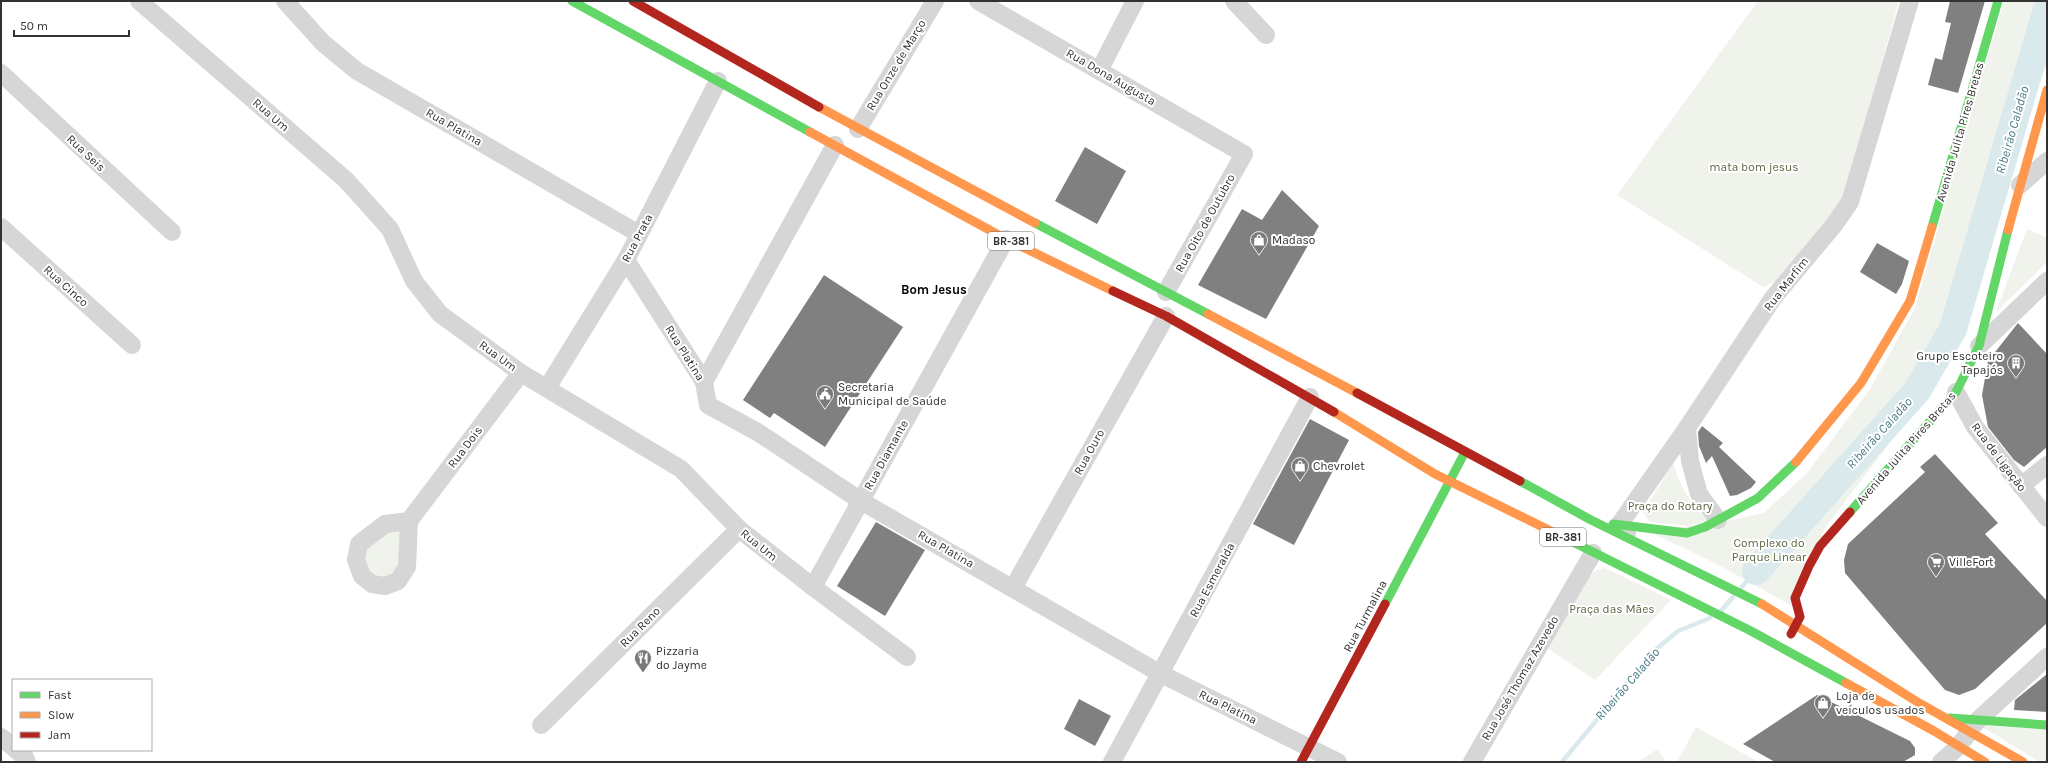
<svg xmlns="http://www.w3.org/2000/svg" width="2048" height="763" viewBox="0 0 2048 763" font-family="Karla,sans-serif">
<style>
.green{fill:#f0f2ec}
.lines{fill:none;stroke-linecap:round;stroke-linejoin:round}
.stream{stroke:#d9e9ec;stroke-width:4.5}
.river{stroke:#d9e9ec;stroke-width:28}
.building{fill:#808080}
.street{stroke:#d6d6d6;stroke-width:18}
.fast{stroke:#63d668;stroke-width:9}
.slow{stroke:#ff974d;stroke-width:9}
.jam{stroke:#b3261e;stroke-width:9}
.labels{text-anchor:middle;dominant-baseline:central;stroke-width:4;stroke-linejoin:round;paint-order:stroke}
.shield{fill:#fff;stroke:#707070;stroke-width:1}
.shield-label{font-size:11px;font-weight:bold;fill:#323232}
.street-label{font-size:12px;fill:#323232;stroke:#fff}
.park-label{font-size:12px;fill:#5d6944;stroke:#fff}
.poi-label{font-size:12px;fill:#323232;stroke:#fff;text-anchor:start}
.water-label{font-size:13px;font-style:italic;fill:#457a85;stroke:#fff}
.neighbourhood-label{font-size:13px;font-weight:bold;fill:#000;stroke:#fff}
</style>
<rect width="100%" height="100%" fill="#fff"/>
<!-- green -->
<g class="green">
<path d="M1758 1H1899L1840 212 1785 277 1763 287 1617 195Z"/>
<path d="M2004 1H2047V62L1958 336 1924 398 1825 528 1794 607 1713 562 1650 532 1727 521 1764 513 1808 472 1870 389 1915 308Z"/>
<path d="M2027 229 2047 238V262L1996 312Z"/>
<path d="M1673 463C1680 486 1690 504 1708 521L1690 526 1650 522 1643 512Z"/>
<path d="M403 529 402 566 383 582 366 573 362 548C375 535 385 531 403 529Z"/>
<path d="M1605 568 1671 600 1595 680 1547 648 1587 577 1597 570Z"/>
<path d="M1979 725 2047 729V762H2040Z"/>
<path d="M1696 727 1759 762H1677Z"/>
<path d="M1658 749 1666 762H1637Z"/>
</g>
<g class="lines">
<!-- stream -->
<g class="stream">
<path d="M1741 588 1756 571"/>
<path d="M1721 611 1733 597"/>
<path d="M1562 762 1654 651 1678 631 1710 618"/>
</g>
<!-- river -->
<path class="river" d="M1756 571 1917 391 1953 329 2047 9"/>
</g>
<!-- building -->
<g class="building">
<path d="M1950 1H1985L1958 93 1928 85 1935 58 1942 60 1951 23 1945 22Z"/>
<path d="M1085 147 1126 171 1097 224 1055 201Z"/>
<path d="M1282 190 1319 226 1266 319 1198 285 1242 209 1262 220Z"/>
<path d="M1877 243 1909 261 1902 284 1896 294 1860 272Z"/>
<path d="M824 275 903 327 825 447 774 413 770 418 743 400Z"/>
<path d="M2018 323 2047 354V447L2024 467 2014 460 1988 427 1982 395 1988 361Z"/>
<path d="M1310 419 1349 440 1294 545 1253 524Z"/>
<path d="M1702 426 1723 443 1719 447 1756 482 1751 488 1737 495 1730 496 1712 456 1706 463 1699 446 1698 432Z"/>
<path d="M1935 454 1998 523 1985 534 2047 601V623L1975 689 1959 695 1945 690 1845 573 1844 560 1848 544 1925 472 1920 467Z"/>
<path d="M876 522 925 550 885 616 837 586Z"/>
<path d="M2047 674V712L2014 710 2015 700Z"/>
<path d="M1817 695 1910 741 1915 748V755L1903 762H1775L1743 744Z"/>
<path d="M1079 699 1111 716 1095 746 1064 729Z"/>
</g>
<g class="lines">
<!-- street -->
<g class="street">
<path d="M139 1 346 180 390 229 414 281 440 314 521 373 681 469 739 529 813 587 907 657"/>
<path d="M285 1 323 43 357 71 639 234"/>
<path d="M978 1 1244 154 1166 292"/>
<path d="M1234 1 1266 35"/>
<path d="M1099 71 1135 1"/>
<path d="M1 73 172 232"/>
<path d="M858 129 935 1"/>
<path d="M2020 185 2047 161"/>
<path d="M1 227 132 345"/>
<path d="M626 260 704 382 708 405 759 433 861 501 1161 674 1338 762"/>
<path d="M1979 346 2047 281"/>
<path d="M704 382 835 145"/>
<path d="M547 388 626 260 718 81"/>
<path d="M1956 392 1975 427 2047 518"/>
<path d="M1687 428 1690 461 1699 494 1718 520"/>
<path d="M2021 486 2047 465"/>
<path d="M409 521 385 524 359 544 356 560 362 576 372 584 385 586 398 581 407 567 409 521 521 373"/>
<path d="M1627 533 1619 525 1687 428 1773 298 1834 225 1850 202 1910 1"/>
<path d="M813 587 1006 239"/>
<path d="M1013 588 1166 316"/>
<path d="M541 725 739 529"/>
<path d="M1 737 13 747"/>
<path d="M16 750 25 757 27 762"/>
<path d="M1112 762 1310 397"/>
<path d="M1472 762 1593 553"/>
<path d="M1941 762 1958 747 1977 721 2047 657"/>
</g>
<!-- fast -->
<g class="fast">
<path d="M572 1 810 132"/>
<path d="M1035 223 1208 314"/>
<path d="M1932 227 1998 1"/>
<path d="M1520 481 1591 520 1762 604"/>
<path d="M1850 512 1956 392 1979 346 2008 230"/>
<path d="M1613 524 1687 533 1705 527 1758 498 1796 462"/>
<path d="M1559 535 1751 631 1846 683"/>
<path d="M1385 604 1465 452"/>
<path d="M1950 718 2047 725"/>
</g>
<!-- slow -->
<g class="slow">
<path d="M819 107 1035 223"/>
<path d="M810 132 1006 239 1113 291"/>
<path d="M2008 230 2047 90"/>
<path d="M1208 314 1357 393"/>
<path d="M1334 412 1435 474 1559 535"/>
<path d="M1796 462 1861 383 1910 301 1932 227"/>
<path d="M1762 604 1919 703 2023 762"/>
<path d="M1846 683 1934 731 1985 762"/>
</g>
<!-- jam -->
<g class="jam">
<path d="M633 1 819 107"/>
<path d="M1113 291 1166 316 1334 412"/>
<path d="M1357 393 1520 481"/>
<path d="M1791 634 1800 617 1795 598 1809 566 1820 546 1850 512"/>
<path d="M1301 762 1385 604"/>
</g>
</g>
<!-- icons -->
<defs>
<g id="shop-pin" transform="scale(0.9)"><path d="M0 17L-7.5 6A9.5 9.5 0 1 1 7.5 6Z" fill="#7a7a7a" stroke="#fff"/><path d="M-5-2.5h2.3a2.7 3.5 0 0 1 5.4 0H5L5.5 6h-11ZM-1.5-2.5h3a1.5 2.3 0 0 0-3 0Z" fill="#fff"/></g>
<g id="building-pin" transform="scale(0.9)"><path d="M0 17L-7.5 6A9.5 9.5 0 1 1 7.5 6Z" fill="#7a7a7a" stroke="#fff"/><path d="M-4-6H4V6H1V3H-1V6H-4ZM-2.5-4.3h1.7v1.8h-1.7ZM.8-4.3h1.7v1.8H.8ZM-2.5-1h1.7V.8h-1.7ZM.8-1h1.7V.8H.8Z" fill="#fff"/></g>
<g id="civic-pin" transform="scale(0.9)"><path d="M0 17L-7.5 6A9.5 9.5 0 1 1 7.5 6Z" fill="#7a7a7a" stroke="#fff"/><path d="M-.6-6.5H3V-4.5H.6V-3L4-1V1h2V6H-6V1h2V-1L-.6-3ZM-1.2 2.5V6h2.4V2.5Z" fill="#fff"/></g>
<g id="supermarket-pin" transform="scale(0.9)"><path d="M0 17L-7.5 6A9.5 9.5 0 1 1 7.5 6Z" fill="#7a7a7a" stroke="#fff"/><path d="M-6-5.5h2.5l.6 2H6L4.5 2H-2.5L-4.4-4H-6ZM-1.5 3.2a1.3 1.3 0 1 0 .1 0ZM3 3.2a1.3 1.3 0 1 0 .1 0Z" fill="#fff"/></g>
<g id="restaurant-pin" transform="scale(0.9)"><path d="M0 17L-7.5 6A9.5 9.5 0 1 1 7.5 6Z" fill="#7a7a7a" stroke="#fff"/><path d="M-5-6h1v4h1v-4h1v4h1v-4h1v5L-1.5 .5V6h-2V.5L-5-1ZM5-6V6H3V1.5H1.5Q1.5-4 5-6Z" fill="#fff"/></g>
</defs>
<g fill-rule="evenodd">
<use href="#shop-pin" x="1259" y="240"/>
<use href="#building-pin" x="2016" y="363"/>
<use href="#civic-pin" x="825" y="394"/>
<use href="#shop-pin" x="1300" y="466"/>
<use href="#supermarket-pin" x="1936" y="562"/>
<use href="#restaurant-pin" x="643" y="658"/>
<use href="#shop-pin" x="1823" y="703"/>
</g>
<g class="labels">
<!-- shield labels -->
<g class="shield">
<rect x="988" y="232" width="46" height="18" rx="3"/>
<rect x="1540" y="528" width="46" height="18" rx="3"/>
</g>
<g class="shield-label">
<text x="1011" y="241">BR-381</text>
<text x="1563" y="537">BR-381</text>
</g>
<!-- street labels -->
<g class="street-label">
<text transform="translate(896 65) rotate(-59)">Rua Onze de Março</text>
<text transform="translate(1111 77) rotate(30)">Rua Dona Augusta</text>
<text transform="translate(271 115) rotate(41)">Rua Um</text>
<text transform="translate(454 127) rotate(30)">Rua Platina</text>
<text transform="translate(1960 132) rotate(-74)">Avenida Julita Pires Bretas</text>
<text transform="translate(86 153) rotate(43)">Rua Seis</text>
<text transform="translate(1205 223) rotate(-61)">Rua Oito de Outubro</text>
<text transform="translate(637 238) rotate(-62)">Rua Prata</text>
<text transform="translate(1786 284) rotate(-52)">Rua Marfim</text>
<text transform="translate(66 286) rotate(42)">Rua Cinco</text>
<text transform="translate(685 353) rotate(58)">Rua Platina</text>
<text transform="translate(498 356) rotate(36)">Rua Um</text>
<text transform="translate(465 447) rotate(-53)">Rua Dois</text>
<text transform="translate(1906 448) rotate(-49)">Avenida Julita Pires Bretas</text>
<text transform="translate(1089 452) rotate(-61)">Rua Ouro</text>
<text transform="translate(886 455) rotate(-61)">Rua Diamante</text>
<text transform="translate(1999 457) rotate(53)">Rua de Ligação</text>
<text transform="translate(759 545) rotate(39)">Rua Um</text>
<text transform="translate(946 549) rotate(30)">Rua Platina</text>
<text transform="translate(1212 580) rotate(-62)">Rua Esmeralda</text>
<text transform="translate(1365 616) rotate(-62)">Rua Turmalina</text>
<text transform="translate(640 627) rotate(-45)">Rua Reno</text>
<text transform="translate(1520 678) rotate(-60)">Rua José Thomaz Azevedo</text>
<text transform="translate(1228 707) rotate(26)">Rua Platina</text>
</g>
<!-- park labels -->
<g class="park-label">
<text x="1754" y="167">mata bom jesus</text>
<text x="1670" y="506">Praça do Rotary</text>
<text x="1769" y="543">Complexo do<tspan x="1769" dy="14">Parque Linear</tspan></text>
<text x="1612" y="609">Praça das Mães</text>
</g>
<!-- poi labels -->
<g class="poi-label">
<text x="1272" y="240">Madaso</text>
<text x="2003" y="356" text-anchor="end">Grupo Escoteiro<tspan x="2003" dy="14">Tapajós</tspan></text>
<text x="838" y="387">Secretaria<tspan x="838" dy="14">Municipal de Saúde</tspan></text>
<text x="1313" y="466">Chevrolet</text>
<text x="1949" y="562">VilleFort</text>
<text x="656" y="651">Pizzaria<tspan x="656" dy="14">do Jayme</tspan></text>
<text x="1836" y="696">Loja de<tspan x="1836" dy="14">veículos usados</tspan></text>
</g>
<!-- water labels -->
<g class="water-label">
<text transform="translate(2012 130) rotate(-74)">Ribeirão Caladão</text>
<text transform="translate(1879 433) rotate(-48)">Ribeirão Caladão</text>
<text transform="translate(1627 684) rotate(-49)">Ribeirão Caladão</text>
</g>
<!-- neighbourhood labels -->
<g class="neighbourhood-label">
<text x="934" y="289">Bom Jesus</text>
</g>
</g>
<!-- border -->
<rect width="2048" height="763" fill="none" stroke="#323232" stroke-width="4"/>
<!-- legend -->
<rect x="12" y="679" width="140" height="72" fill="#ffffff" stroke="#adadad"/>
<rect x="20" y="692" width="20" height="6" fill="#63d668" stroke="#adadad"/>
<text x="48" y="699" font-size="12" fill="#323232">Fast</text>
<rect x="20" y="712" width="20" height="6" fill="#ff974d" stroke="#adadad"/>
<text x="48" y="719" font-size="12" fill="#323232">Slow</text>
<rect x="20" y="732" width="20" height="6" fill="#b3261e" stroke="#adadad"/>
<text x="48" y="739" font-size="12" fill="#323232">Jam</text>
<!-- scale -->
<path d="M14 30v6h115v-6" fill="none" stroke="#323232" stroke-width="2"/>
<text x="20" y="30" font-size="12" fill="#323232" stroke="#ffffff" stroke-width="3" paint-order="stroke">50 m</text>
</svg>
